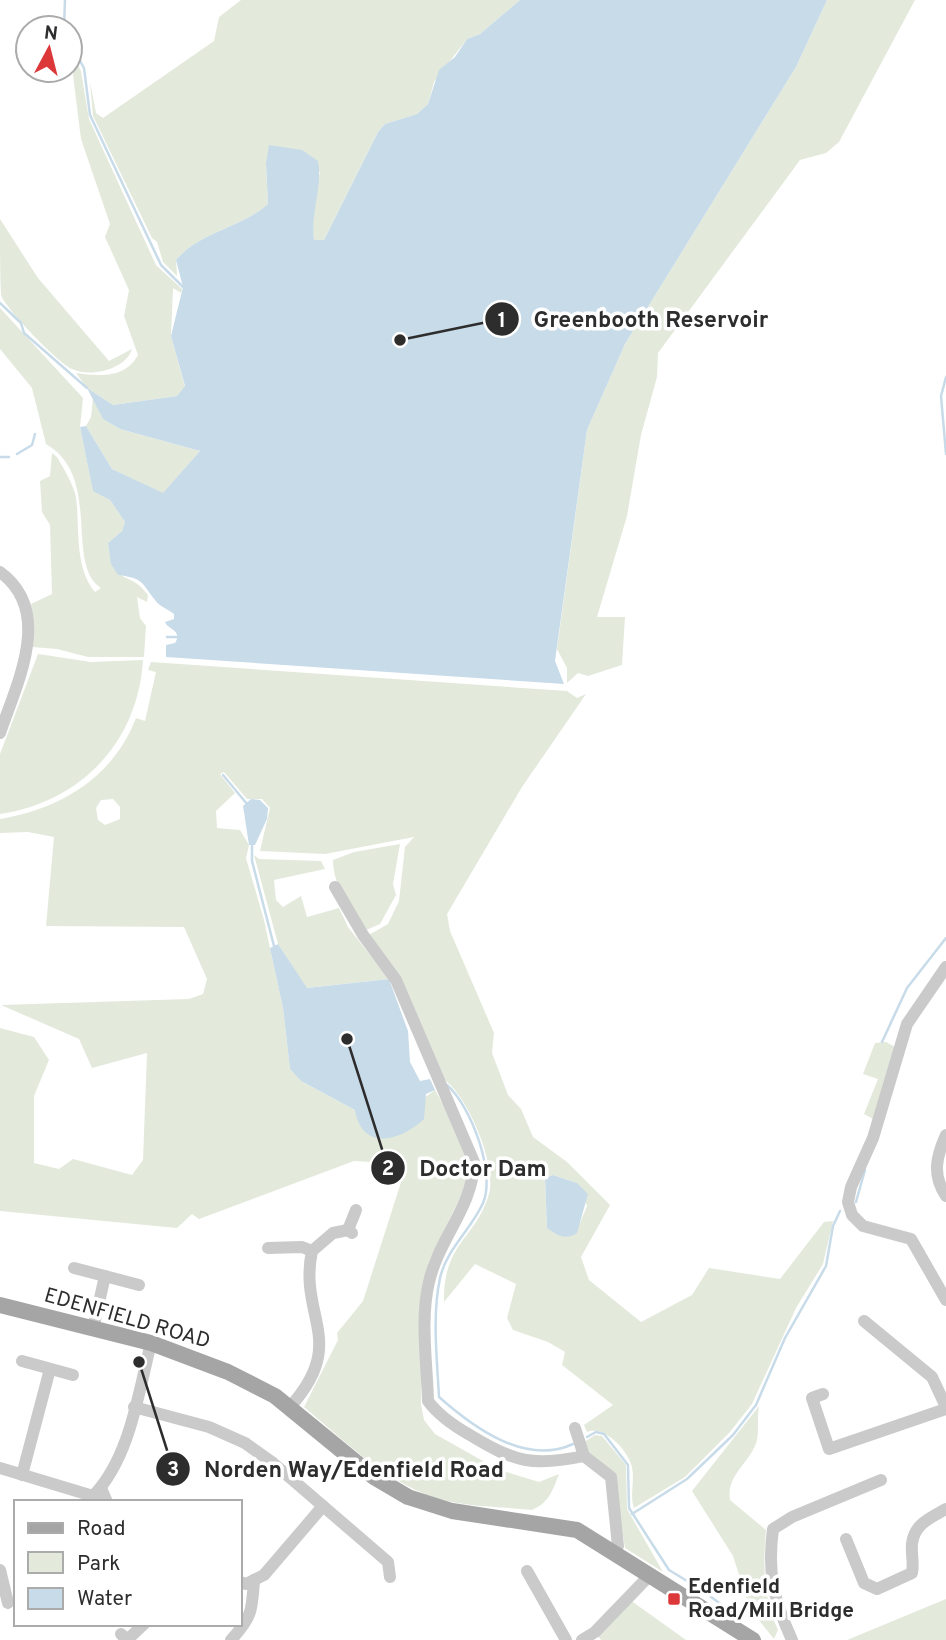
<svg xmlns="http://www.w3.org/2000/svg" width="946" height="1640" viewBox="0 0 946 1640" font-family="Overpass,sans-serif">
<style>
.green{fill:#e3eadc;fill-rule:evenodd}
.water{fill:#c8dbe9}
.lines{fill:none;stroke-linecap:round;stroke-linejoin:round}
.stream{stroke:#c8dbe9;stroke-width:2.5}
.minor{stroke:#cacaca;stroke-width:12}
.major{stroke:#a5a5a5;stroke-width:16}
.poi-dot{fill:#dc383a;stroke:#fff;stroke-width:2.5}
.labels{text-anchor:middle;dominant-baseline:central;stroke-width:7;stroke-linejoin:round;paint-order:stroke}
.street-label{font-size:21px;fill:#2d2d2d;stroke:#fff}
.poi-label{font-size:21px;font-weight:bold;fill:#2d2d2d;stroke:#fff;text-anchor:start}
.leader{fill:none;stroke:#2d2d2d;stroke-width:2.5}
.callout-dot{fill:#2d2d2d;stroke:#fff;stroke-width:2.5}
.mark-label{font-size:21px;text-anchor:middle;font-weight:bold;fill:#fff}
.callout-label{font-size:23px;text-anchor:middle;font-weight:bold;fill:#2d2d2d;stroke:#fff;stroke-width:7;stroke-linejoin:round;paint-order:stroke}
</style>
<rect width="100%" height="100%" fill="#fff"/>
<!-- green -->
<g class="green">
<path d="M241 0H520L480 34 467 39 434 82 428 104 417 114 385 124 378 132 324 240H314L311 219 320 172 266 164 268 204C241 228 201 231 176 260L177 276 163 262 157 242 152 238 93 116 90 82 96 113 103 118 214 41 219 17Z"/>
<path d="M827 0H915L839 142 826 153 800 160 658 353 657 377 641 435 627 516 597 617H625L622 665 588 676 578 673 567 683V668L557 649 587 430 625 344 796 67Z"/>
<path d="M70 51 81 71 89 119 156 265 182 289 181 293 173 288 171 336 185 387 177 396 113 405 87 388 76 373C99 376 125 379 138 355L124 316 129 290 105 237 110 224 81 139Z"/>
<path d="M0 219 38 278 109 361 132 349C126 369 91 378 72 369 58 363 5 308 1 295 0 277 0 240 0 219Z"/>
<path d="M0 308 83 398 80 427 93 490 110 500 125 522 122 531 108 543C114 589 130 569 148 595L147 602 137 597 140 618 146 626 144 657H88L57 649 32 647 31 604 52 594 50 525 42 512 40 481 50 476 52 453 57 457C64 469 73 484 76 497 80 528 74 567 95 592L101 588C64 564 103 477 46 444L32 388 0 349Z"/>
<path d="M93 398 103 419 120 429 200 451 163 494 112 469 86 426 91 417Z"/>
<path d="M38 654 91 662 143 660C138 742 81 802 0 814V754Z"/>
<path d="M151 662 567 691 577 698 586 694 522 787 447 914 450 931 494 1033 492 1053 508 1095 521 1109 533 1137 567 1162 610 1205 581 1257 589 1280 641 1322 692 1295 709 1268 780 1279 824 1222 833 1221 823 1264 796 1308 752 1404 730 1432 685 1477 634 1508C629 1495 636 1478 631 1464 626 1448 603 1425 587 1432L584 1425 613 1405 562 1365 565 1352 548 1342 513 1330 507 1318 516 1284 475 1264 444 1302C443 1242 476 1239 489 1194 497 1164 467 1093 441 1077L367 936 388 924 399 901 405 847 414 837 325 854 260 851 270 808 262 799H247L224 772 220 774 235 793 216 811 217 828 240 830 249 845 246 858 264 920 283 1008 290 1069 301 1081 355 1110 424 1119V1098L435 1090 462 1139 469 1179 429 1261 421 1298V1404L424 1420 435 1434 497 1469 539 1482 559 1474C553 1490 549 1503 532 1510 505 1507 474 1507 447 1501 390 1487 347 1443 304 1407L338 1340 337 1333 363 1301 403 1176 389 1163 354 1161 199 1219 192 1214 177 1228 0 1211V1028L34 1037 49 1060 34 1096V1163L59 1169 73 1159 132 1175 143 1160 147 1053 92 1068 79 1039 1 1005 189 999 203 994 207 979 184 927 46 926 54 837 28 832 0 833V819C60 809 113 778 136 718L145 721 156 672 148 670ZM113 799 120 807V819L105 825 98 820 96 808 101 800ZM553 1175 577 1183 587 1206 580 1223 547 1228 545 1178Z"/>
<path d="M400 844 393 884 396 895 380 924 364 931C351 910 333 886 333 860L354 852Z"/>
<path d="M254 855 259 859 321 861 325 869 274 880 276 900 283 907 301 896 307 917 339 908 348 927 389 979 306 988 278 944Z"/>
<path d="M886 1042 895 1047 873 1119 864 1114 878 1079 863 1074 875 1043Z"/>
<path d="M759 1406C757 1417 759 1430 757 1440 751 1463 726 1474 730 1500L766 1530C763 1565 763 1598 778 1630L774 1639 750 1609 733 1556 692 1491Z"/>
<path d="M595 1435 602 1436 626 1465 627 1509 663 1572 625 1548 614 1477 586 1452 584 1442Z"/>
<path d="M946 1599V1640H847Z"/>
<path d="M630 1600 686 1640H601L596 1633Z"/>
</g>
<!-- water -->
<g class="water">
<path d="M520 0H827L796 67 625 344 587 430 555 661 564 684 166 657V645L175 643C183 630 168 630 165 622L174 619V614C168 609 160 607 155 600 141 582 143 578 118 575L111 564 108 543 122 531 125 522 110 500 93 491 80 427 86 426 112 469 163 493 200 451 120 429 103 419 87 388 113 405 177 396 185 386 171 336 183 287 176 260C201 231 241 228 268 204L266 164 269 145 302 150 318 161C323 188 310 213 314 240H324L378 132 385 124 417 114 428 104 439 70 455 57 467 39 480 34Z"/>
<path d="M251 799 260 800 268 808 267 819 255 845H249L243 806Z"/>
<path d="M278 944 307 988 389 979 408 1031 410 1062 420 1081 430 1079 435 1090 426 1094 424 1119C401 1141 362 1152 355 1110L301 1081 290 1069 283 1008 270 948Z"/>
<path d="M553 1175 577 1183 588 1194 577 1233C565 1241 557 1235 547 1228L545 1178Z"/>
</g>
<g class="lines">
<!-- stream -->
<g class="stream">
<path d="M64 28 65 0"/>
<path d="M70 43 84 68 90 115 161 265 183 287"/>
<path d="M0 303 21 323 24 333 87 388"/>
<path d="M946 377 941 396 946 454"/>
<path d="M17 454 32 445 35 434"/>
<path d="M0 457H9"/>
<path d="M167 637H178"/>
<path d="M223 775 247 804"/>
<path d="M252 843V861L274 946"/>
<path d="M882 1042 907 988 946 938"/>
<path d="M447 1085C471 1106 496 1173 483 1203 471 1230 447 1248 440 1278 432 1316 437 1358 439 1397 474 1428 526 1466 573 1444"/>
<path d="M856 1202 865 1170"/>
<path d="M587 1437 596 1432 604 1434 628 1465 629 1508 669 1570 702 1590 739 1618 738 1623"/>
<path d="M632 1514 687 1479 733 1435 756 1405 785 1338 826 1266 833 1226 840 1211"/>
</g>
<!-- minor -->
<g class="minor">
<path d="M0 572C54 611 17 683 0 733"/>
<path d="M335 887 363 935 396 980 474 1162C473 1207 439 1238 429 1282 420 1319 427 1363 428 1401 439 1416 454 1426 470 1435 514 1462 533 1467 584 1456"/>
<path d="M946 967 907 1024 873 1138 851 1187 848 1202 852 1215 863 1226 911 1239 946 1300"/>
<path d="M946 1135C936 1157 932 1175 946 1196"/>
<path d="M352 1233 348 1230 356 1210"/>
<path d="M268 1248 302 1247 312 1251"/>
<path d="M74 1268 139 1285"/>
<path d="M864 1321 932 1377 946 1407"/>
<path d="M93 1329 105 1276"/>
<path d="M22 1361 73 1375"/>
<path d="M823 1394 812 1398 829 1449 946 1409"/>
<path d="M134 1407 209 1427 245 1443 273 1463 388 1562 390 1577"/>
<path d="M290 1407C349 1341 298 1317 312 1251L333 1233 348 1230"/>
<path d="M575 1428 584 1456 611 1477 618 1546 613 1553"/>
<path d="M0 1468 93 1496C130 1458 138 1394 151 1343"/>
<path d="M22 1475 50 1369"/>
<path d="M101 1488 107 1502"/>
<path d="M846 1539 864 1583 877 1589 912 1573C914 1562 911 1554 912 1544 914 1524 930 1518 946 1509"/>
<path d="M0 1570 8 1603"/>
<path d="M527 1571 566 1640"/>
<path d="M240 1582 246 1584 264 1575 323 1506"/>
<path d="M121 1634 127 1640 144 1624"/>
<path d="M231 1640C252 1617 252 1611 254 1580"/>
<path d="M582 1640 595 1632 650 1575"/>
<path d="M792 1640C774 1600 767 1574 773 1529L792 1517 881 1480"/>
</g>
<!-- major -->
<path class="major" d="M0 1305 151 1343 228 1372 275 1396 374 1477 408 1497 452 1511 577 1530 753 1640"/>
</g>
<!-- markers -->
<rect class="poi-dot" x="667" y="1592" width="14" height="14" rx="3.5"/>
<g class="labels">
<!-- street labels -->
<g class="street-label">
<text transform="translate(127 1319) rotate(16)">EDENFIELD ROAD</text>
</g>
<!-- poi labels -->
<g class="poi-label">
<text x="688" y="1587">Edenfield<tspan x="688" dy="24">Road/Mill Bridge</tspan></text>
</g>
</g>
<!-- callouts -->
<path class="leader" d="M400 340L502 319M347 1039L388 1168M139 1362L173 1469"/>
<g class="callout-dot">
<circle cx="400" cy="340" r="7"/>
<circle cx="347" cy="1039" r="7"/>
<circle cx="139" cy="1362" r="7"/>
<circle cx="502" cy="319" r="18"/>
<circle cx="388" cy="1168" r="18"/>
<circle cx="173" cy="1469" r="18"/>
</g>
<g class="mark-label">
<text x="502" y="327">1</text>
<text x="388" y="1175">2</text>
<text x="173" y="1476">3</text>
</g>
<g class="callout-label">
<text x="651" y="327">Greenbooth Reservoir</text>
<text x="483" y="1176">Doctor Dam</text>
<text x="354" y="1477">Norden Way/Edenfield Road</text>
</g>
<!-- legend -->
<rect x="14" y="1500" width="228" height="126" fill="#ffffff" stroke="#ababab" stroke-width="2"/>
<rect x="28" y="1523" width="35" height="10" fill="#a5a5a5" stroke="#ababab" stroke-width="2"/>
<text x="77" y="1535" font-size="21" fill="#2d2d2d">Road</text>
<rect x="28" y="1552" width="35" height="21" fill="#e3eadc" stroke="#ababab" stroke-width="2"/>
<text x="77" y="1570" font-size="21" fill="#2d2d2d">Park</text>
<rect x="28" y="1588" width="35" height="21" fill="#c8dbe9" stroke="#ababab" stroke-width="2"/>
<text x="77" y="1605" font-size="21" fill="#2d2d2d">Water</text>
<!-- north arrow -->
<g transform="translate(49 49) rotate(7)"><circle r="33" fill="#ffffff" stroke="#ababab" stroke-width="2"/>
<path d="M0-5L12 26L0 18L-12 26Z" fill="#dc383a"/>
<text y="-10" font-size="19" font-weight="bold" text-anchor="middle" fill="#2d2d2d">N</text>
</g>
</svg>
